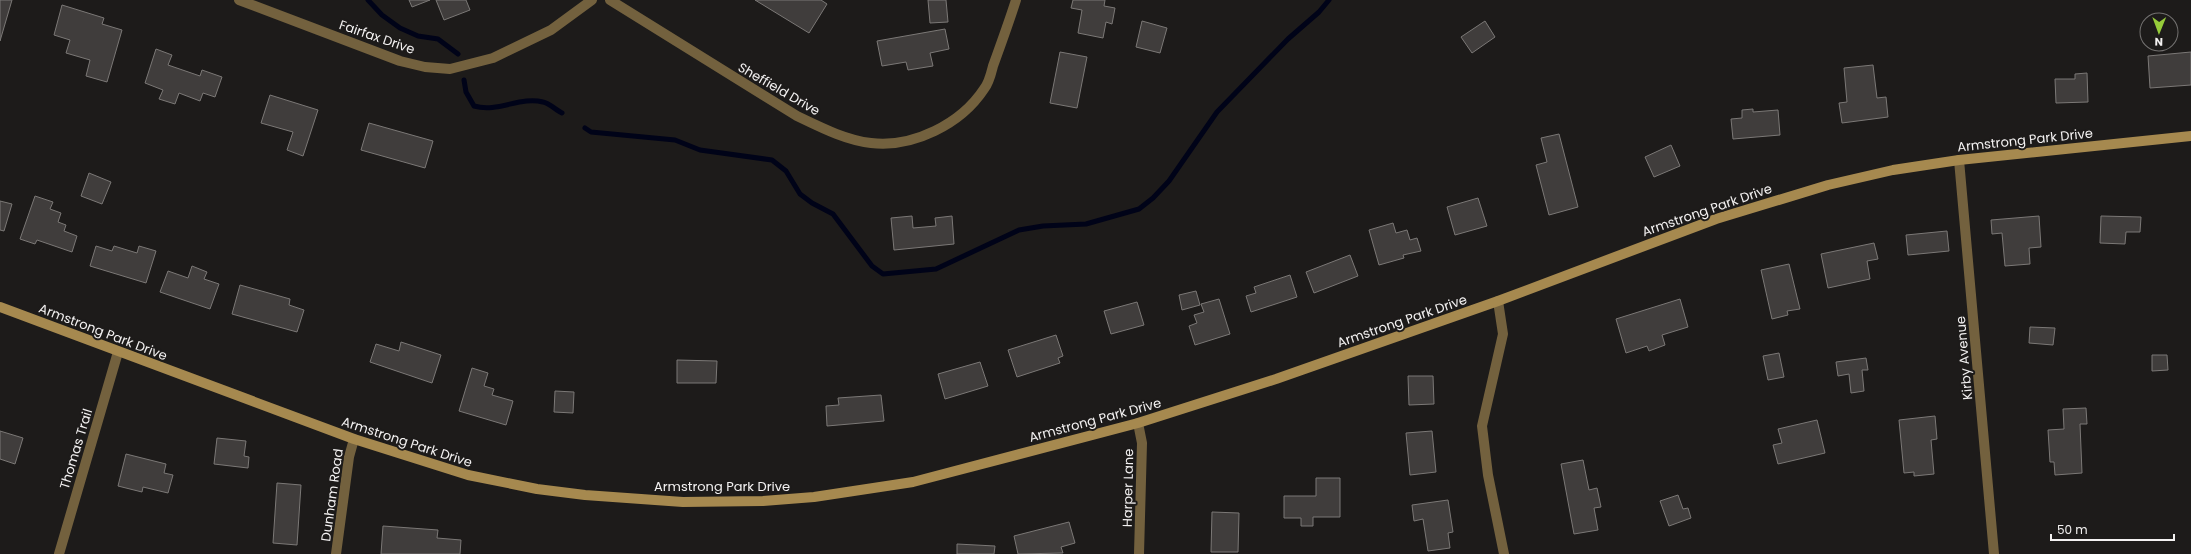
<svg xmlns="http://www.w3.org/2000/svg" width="2191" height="554" viewBox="0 0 2191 554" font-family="Poppins,sans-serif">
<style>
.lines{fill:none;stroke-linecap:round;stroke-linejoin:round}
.stream{stroke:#000318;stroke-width:5}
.building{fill:#403d3c;stroke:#7b7876}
.minor{stroke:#73613e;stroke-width:10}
.secondary{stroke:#a6894f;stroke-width:10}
.labels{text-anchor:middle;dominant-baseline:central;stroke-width:4;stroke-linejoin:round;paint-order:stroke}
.street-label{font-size:13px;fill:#f3f1f1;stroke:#1d1b1a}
</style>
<rect width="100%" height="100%" fill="#1d1b1a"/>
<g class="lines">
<!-- stream -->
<g class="stream">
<path d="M368 0 382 15 400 28 418 36 438 39 458 54"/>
<path d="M464 80 466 92 474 106C498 113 520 96 543 102 549 103 556 110 562 113"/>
<path d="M585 128 591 132 675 140 700 150 772 160 786 171 800 194 812 203 833 214 872 266 883 274 936 269 1019 230 1043 226 1086 224 1139 209 1153 198 1169 181 1217 112 1288 39 1319 12 1329 0"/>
</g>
</g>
<!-- building -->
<g class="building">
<path d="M0 0H12L0 41Z"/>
<path d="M409 0H430L412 7Z"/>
<path d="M436 0H466L470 10 444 20Z"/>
<path d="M755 0H821L827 4 809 33Z"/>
<path d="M928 0H946L948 22 930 23Z"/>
<path d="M1073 0H1105L1104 6 1115 8 1112 24 1106 22 1103 38 1078 33 1082 10 1071 8Z"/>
<path d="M62 5 104 18 102 24 122 30 107 82 86 76 90 60 66 53 70 40 54 35Z"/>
<path d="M1142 21 1167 28 1160 53 1136 47Z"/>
<path d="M1485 21 1495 37 1472 53 1461 37Z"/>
<path d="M945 29 949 49 930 53 933 66 908 70 906 62 882 66 877 41Z"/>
<path d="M156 49 172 55 168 65 200 76 202 70 222 77 215 97 203 93 200 101 179 93 175 104 159 99 163 90 145 83Z"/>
<path d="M1060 52 1087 57 1077 108 1050 103Z"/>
<path d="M2191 52V85L2150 88 2148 56Z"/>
<path d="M1873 65 1877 98 1886 97 1888 117 1842 123 1839 103 1847 102 1844 68Z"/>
<path d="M2087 73 2088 102 2056 103 2055 79H2075V74Z"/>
<path d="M270 95 318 110 303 156 287 150 293 132 261 123Z"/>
<path d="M1753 109V112L1778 110 1780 135 1733 139 1731 119 1742 118V110Z"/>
<path d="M369 123 433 141 425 168 361 150Z"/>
<path d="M1559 134 1578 207 1549 215 1536 165 1547 162 1541 138Z"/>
<path d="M1671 145 1680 166 1654 177 1645 157Z"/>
<path d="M89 173 111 182 102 204 81 196Z"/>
<path d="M35 196 53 202 50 209 61 213 58 222 66 225 64 231 77 236 72 252 37 240 35 244 20 239Z"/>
<path d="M1478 198 1487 226 1455 235 1447 207Z"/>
<path d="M0 201 12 204 4 231 0 230Z"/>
<path d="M912 216 913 228 936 226 935 218 952 216 954 244 894 250 891 218Z"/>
<path d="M2039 216 2041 247 2029 248 2030 264 2005 266 2002 233 1992 234 1991 220Z"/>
<path d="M2101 216 2141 217 2140 232H2126L2125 244 2100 243Z"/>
<path d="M1393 223 1396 233 1407 230 1410 240 1417 238 1421 251 1403 255 1404 258 1379 265 1369 230Z"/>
<path d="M1947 231 1949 251 1908 255 1906 235Z"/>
<path d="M1874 243 1878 259 1867 261 1870 279 1828 288 1821 254Z"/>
<path d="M96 246 112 251 114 246 137 253 139 246 156 251 146 283 90 266Z"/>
<path d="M1350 255 1358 276 1314 293 1306 272Z"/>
<path d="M1789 264 1800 309 1787 311 1788 315 1772 319 1761 270Z"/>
<path d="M192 266 207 272 204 279 219 284 210 309 160 292 168 271 188 278Z"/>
<path d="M1290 275 1297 297 1251 312 1246 296 1256 293 1254 287Z"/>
<path d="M240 285 290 299 289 305 304 310 297 332 232 314Z"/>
<path d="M1196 291 1200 305 1182 310 1179 295Z"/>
<path d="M1219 299 1230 334 1195 345 1189 326 1197 323 1194 315 1204 312 1201 304Z"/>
<path d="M1680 299 1688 327 1662 335 1665 345 1649 351 1647 346 1626 353 1616 319Z"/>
<path d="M1137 302 1144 325 1111 334 1104 311Z"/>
<path d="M2030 327 2055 328 2053 345 2029 343Z"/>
<path d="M1056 335 1063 356 1058 358 1060 363 1017 377 1008 350Z"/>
<path d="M401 342 441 355 432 383 370 362 376 344 399 351Z"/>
<path d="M1779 353 1784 377 1768 380 1763 356Z"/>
<path d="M2152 355H2167L2168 370 2152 371Z"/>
<path d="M1866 358 1868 370H1862L1864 391 1851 393 1849 374 1838 376 1836 362Z"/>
<path d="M677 360 717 361 716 383H677Z"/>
<path d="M980 362 988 386 945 399 938 374Z"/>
<path d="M472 368 488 373 484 386 494 389 492 395 513 401 506 425 459 411Z"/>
<path d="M1408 376H1433L1434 404 1409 405Z"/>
<path d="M555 391 574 392 573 413 554 412Z"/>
<path d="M881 395 884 421 827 426 826 406 839 405 838 398Z"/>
<path d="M2086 408 2087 424H2080L2082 473 2055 475 2054 462H2050L2048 430 2064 429 2063 409Z"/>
<path d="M1935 416 1937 439 1931 440 1934 474 1914 476V472L1904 473 1899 420Z"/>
<path d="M1817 420 1825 453 1778 464 1773 445 1782 443 1778 429Z"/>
<path d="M0 431 23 438 15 464 0 459Z"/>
<path d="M1432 431 1436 472 1410 475 1406 433Z"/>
<path d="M217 438 246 441 244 456 249 457 248 468 214 464Z"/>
<path d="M126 454 166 464 164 473 173 475 168 493 143 487 142 492 118 486Z"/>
<path d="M1583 460 1589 490 1597 488 1601 507 1594 508 1598 530 1574 534 1561 464Z"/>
<path d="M1316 478H1340V517H1313V526H1301V518H1284V496H1316Z"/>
<path d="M277 483 301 485 297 545 273 543Z"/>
<path d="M1678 495 1683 509 1688 508 1691 518 1669 526 1660 501Z"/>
<path d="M1448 500 1453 532 1448 533 1450 548 1428 551 1423 519 1414 521 1412 505Z"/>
<path d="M1212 512 1239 513 1238 552H1211Z"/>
<path d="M1069 522 1075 543 1061 547 1063 553 1018 554 1014 536Z"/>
<path d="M383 526 438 530 437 538 461 540 460 554H381Z"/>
<path d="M957 544 995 546 994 554H957Z"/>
</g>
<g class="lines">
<!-- minor -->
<g class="minor">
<path d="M239 0 400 61 425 67 450 69 493 58 551 30 592 0"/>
<path d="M610 0 797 116C820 127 845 140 871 143 913 148 961 124 984 89 989 83 991 74 993 66 1001 44 1009 22 1016 0"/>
<path d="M1959 160 1994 554"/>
<path d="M1498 301 1503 334 1482 426 1488 475 1504 554"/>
<path d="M1138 423 1142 443 1139 554"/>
<path d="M59 554 118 352"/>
<path d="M336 554 349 457 354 439"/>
</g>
<!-- secondary -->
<path class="secondary" d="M0 307 354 439 468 475 537 489 585 495 683 502 763 501 814 497 913 482 1138 423 1276 379 1498 301 1716 219 1828 185 1893 170 1959 160 2191 136"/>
</g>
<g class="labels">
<!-- street labels -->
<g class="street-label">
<text transform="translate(377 37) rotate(19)">Fairfax Drive</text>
<text transform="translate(779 89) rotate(30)">Sheffield Drive</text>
<text transform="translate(2025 140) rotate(-6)">Armstrong Park Drive</text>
<text transform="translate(1707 210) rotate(-19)">Armstrong Park Drive</text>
<text transform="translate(1402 321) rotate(-19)">Armstrong Park Drive</text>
<text transform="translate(103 332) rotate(21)">Armstrong Park Drive</text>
<text transform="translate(1964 358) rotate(-95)">Kirby Avenue</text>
<text transform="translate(1095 420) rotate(-15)">Armstrong Park Drive</text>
<text transform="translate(407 442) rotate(18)">Armstrong Park Drive</text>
<text transform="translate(76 449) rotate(-73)">Thomas Trail</text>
<text x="722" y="486">Armstrong Park Drive</text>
<text transform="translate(1128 488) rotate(-89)">Harper Lane</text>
<text transform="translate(332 495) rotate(-82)">Dunham Road</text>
</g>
</g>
<!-- north arrow -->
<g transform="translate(2159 32) rotate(181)"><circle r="19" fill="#1d1b1a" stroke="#737170"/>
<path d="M0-3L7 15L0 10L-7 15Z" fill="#96cc3a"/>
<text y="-6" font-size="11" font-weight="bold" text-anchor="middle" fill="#f3f1f1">N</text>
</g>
<!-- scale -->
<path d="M2051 534v6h123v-6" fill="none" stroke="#f3f1f1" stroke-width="2"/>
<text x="2057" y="534" font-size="12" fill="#f3f1f1" stroke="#1d1b1a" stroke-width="3" paint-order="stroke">50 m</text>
</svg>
